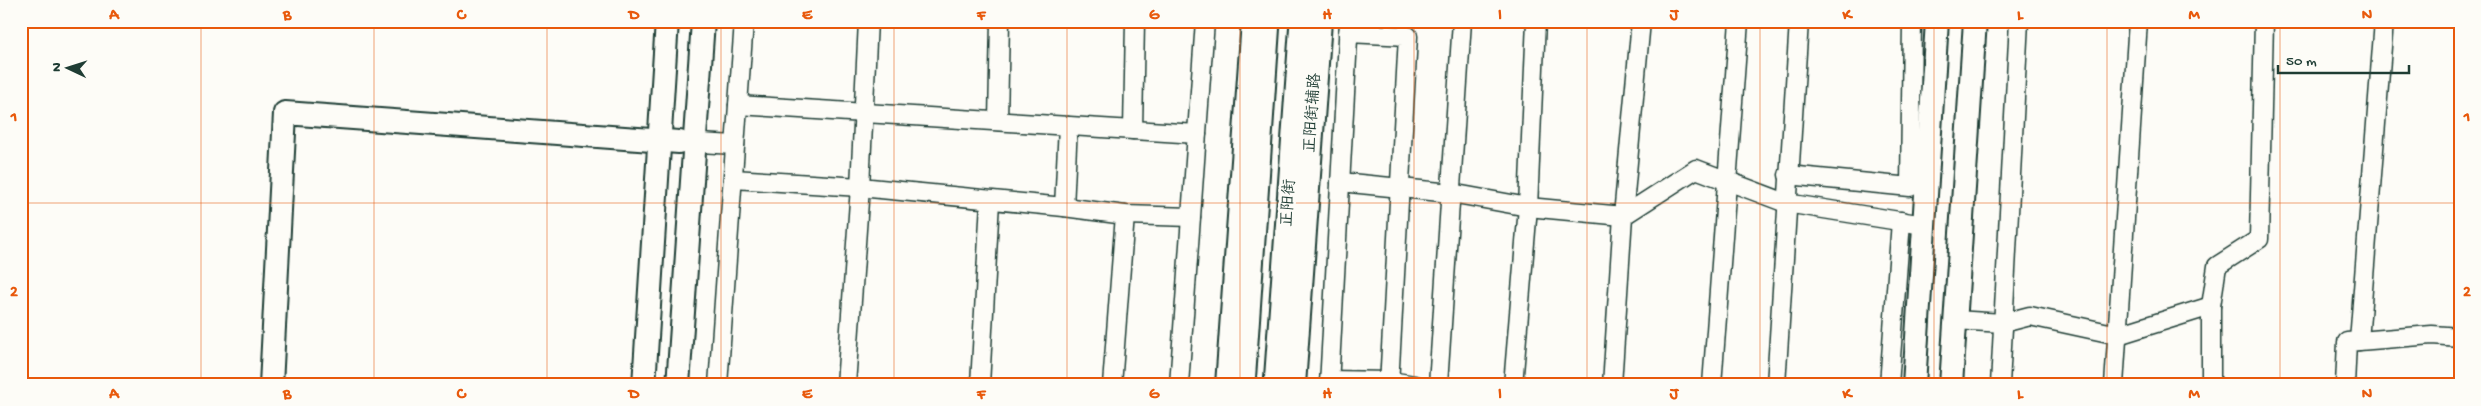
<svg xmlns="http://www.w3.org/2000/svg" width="2481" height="406" viewBox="0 0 2481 406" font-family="'Gochi Hand','LXGW WenKai TC',sans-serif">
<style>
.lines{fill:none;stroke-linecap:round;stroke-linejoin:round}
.minor-casing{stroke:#1f3d34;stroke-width:21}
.tertiary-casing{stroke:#1f3d34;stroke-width:26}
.secondary-casing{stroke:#1f3d34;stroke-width:29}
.minor{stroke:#fdfcf7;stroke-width:18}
.tertiary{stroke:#fdfcf7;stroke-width:22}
.secondary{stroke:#fdfcf7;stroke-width:25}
.grid{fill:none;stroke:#e8590c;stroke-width:1;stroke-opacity:0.55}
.labels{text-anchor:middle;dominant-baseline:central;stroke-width:5;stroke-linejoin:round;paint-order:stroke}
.street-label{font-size:16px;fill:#1f3d34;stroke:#fdfcf7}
.neatline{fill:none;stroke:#e8590c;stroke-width:2}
.grid-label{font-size:16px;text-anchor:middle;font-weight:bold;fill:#e8590c}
</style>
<rect width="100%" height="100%" fill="#fdfcf7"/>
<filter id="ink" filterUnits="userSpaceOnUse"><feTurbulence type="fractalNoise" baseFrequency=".02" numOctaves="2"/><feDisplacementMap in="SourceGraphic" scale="10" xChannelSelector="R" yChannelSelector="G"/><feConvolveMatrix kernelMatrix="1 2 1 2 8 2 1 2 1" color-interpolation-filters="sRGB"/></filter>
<g filter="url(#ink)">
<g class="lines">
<!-- minor casing -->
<g class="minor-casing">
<g id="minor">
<path d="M1348 33 1408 36 1389 385"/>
<path d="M738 105 1197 134"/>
<path d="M998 121 1000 21"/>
<path d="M1133 130 1135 21"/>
<path d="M682 142 735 145"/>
<path d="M1788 175 1910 187 1912 21"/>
<path d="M733 179 860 187 1064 207 1125 215 1191 217"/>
<path d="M1340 182 1451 193 1528 207 1623 216 1696 169 1786 203 1924 225"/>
<path d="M1064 207 1068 126"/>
<path d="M1955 320 2003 323 2030 316 2118 335 2211 306"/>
<path d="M2359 341 2384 21"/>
<path d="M1329 380 1390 381 1415 385"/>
<path d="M718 385 744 21"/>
<path d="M846 385 860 187 868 21"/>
<path d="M980 385 990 201"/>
<path d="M1112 385 1125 215"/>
<path d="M1179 385 1205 21"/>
<path d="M1329 385 1349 21"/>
<path d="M1438 385 1462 21"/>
<path d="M1513 385 1528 207 1536 21"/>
<path d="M1612 385 1623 216 1641 21"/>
<path d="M1712 385 1739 21"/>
<path d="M1776 385 1799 21"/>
<path d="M1889 385 1901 221"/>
<path d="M2000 385 2019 21"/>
<path d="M2114 385 2138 21"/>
<path d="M2211 385V306L2217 266 2259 239 2264 21"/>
<path d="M2345 385 2347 342 2432 335 2460 337"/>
</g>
</g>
<!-- tertiary casing -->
<g class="tertiary-casing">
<g id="tertiary">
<path d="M271 385 285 113 679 142"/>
<path d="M644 385 667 21"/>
<path d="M678 385 703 21"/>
<path d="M1227 385 1253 21"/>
<path d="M1294 385 1320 21"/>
<path d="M1914 385 1937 21"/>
<path d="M1951 385 1975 21"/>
</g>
</g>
<!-- secondary casing -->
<g class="secondary-casing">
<g id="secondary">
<path d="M1242 385 1267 21"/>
<path d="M1277 385 1303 21"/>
</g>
</g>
<!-- minor -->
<use href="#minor" class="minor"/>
<!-- tertiary -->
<use href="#tertiary" class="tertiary"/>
<!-- secondary -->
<use href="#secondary" class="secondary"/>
</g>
</g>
<!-- grid -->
<path class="grid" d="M201 21V385M374 21V385M547 21V385M721 21V385M894 21V385M1067 21V385M1240 21V385M1414 21V385M1587 21V385M1760 21V385M1934 21V385M2107 21V385M2280 21V385M21 203H2460"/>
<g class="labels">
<!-- street labels -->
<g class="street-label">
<text transform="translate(1314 113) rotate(-86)">正阳街辅路</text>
<text transform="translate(1290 203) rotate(-86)">正阳街</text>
</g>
</g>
<!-- margin -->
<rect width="2481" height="406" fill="none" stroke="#fdfcf7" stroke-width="55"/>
<!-- north arrow -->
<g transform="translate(68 68) rotate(274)" stroke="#fdfcf7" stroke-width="4" paint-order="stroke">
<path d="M0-4L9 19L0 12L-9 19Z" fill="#1f3d34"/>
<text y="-8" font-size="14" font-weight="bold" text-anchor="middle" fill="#1f3d34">N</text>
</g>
<!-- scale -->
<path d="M2278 65v8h131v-8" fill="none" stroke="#1f3d34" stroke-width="2.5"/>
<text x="2286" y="65" font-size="15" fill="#1f3d34" stroke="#fdfcf7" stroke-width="4" paint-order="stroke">50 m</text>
<rect x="28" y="28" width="2426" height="350" class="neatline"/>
<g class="grid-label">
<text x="114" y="19">A</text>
<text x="287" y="19">B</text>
<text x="461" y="19">C</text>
<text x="634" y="19">D</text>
<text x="807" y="19">E</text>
<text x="981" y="19">F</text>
<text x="1154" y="19">G</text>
<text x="1327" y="19">H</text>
<text x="1500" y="19">I</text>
<text x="1674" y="19">J</text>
<text x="1847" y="19">K</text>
<text x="2020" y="19">L</text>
<text x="2194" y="19">M</text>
<text x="2367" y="19">N</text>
<text x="14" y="121">1</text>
<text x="2467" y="121">1</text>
<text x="14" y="296">2</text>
<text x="2467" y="296">2</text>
<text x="114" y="398">A</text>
<text x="287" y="398">B</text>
<text x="461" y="398">C</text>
<text x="634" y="398">D</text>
<text x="807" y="398">E</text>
<text x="981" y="398">F</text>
<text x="1154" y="398">G</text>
<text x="1327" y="398">H</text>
<text x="1500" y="398">I</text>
<text x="1674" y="398">J</text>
<text x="1847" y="398">K</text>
<text x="2020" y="398">L</text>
<text x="2194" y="398">M</text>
<text x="2367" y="398">N</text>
</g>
</svg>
